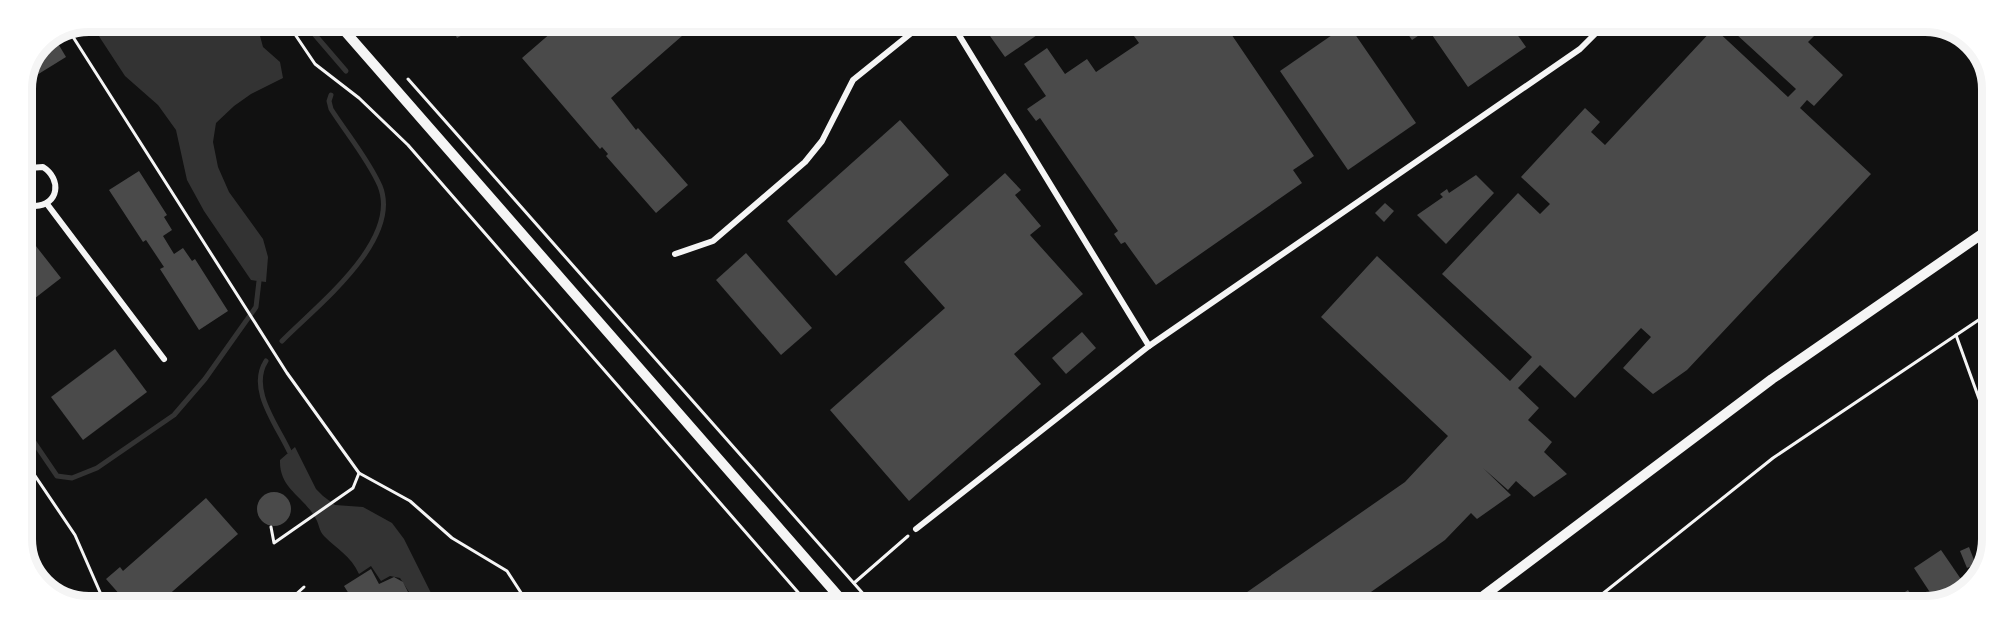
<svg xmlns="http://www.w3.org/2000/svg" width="2014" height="628" viewBox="0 0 2014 628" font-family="Poppins,sans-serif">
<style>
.water{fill:#333}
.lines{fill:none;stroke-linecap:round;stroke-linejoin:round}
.stream{stroke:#333;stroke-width:5}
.building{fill:#4a4a4a}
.path{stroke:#f5f5f5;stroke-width:3}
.minor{stroke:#f5f5f5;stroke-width:6}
.secondary{stroke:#f5f5f5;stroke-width:10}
.rim{fill:none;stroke:#f5f5f5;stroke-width:8}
</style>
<rect width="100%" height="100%" fill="#111"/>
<!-- water -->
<g class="water">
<path d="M89 21H256L263 47 280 62 283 78 251 94 234 106 216 123 213 142 218 167 229 192 263 239 268 257 266 282 251 280 204 211 187 180 176 130 158 105 125 76Z"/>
<path d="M295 447 316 489 323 496 335 505 363 507 392 523 404 539 437 605H408L409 592 400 578 390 576 381 581 371 566 359 574C351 556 337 549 324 536 319 531 319 524 316 519 304 496 279 489 280 460Z"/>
</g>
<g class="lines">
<!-- stream -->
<g class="stream">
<path d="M303 21 346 71"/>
<path d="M282 341C315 307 402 241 380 186 368 159 347 134 331 109L329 101 331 95"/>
<path d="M266 361C248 389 277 425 289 451"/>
<path d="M21 423 57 476 72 478 97 468 174 415 205 379 256 307 259 281"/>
</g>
</g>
<!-- building -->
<g class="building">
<path d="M455 21H460L486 22 457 38 450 24Z"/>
<path d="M543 22H698L611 98 636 130 638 128 688 185 656 213 606 156 608 154 602 147 600 149 522 58 552 32Z"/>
<path d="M980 22H1056L1005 57Z"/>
<path d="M1124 22H1223L1314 156 1293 170 1302 183 1156 285 1125 242 1121 244 1114 234 1118 231 1040 118 1036 121 1027 109 1046 96 1024 64 1047 48 1065 74 1087 59 1096 72 1139 43Z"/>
<path d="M1404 23H1509L1526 47 1468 87 1428 29 1412 40 1401 24Z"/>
<path d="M1536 23H1562L1544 35Z"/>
<path d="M1724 23H1815L1821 29 1808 42 1843 75 1814 106 1807 100 1800 108 1871 174 1687 370 1653 394 1623 368 1651 337 1641 328 1575 398 1540 365 1518 388 1539 408 1528 420 1552 442 1544 452 1567 474 1534 497 1516 481 1508 490 1483 468 1511 495 1477 519 1471 513 1445 540 1351 606H1227L1405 482 1448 436 1321 317 1377 256 1510 381 1532 357 1442 274 1518 193 1540 214 1550 204 1521 177 1585 108 1600 122 1591 132 1605 145 1714 28 1788 97 1796 89Z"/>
<path d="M1348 24 1416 123 1348 170 1280 71Z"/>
<path d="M53 35 66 57 32 78 28 71 41 40Z"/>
<path d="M900 120 949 175 836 276 787 221Z"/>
<path d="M139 171 167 215 164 217 172 230 163 236 174 254 183 248 192 261 195 259 228 311 199 330 160 269 164 267 146 240 143 242 109 190Z"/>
<path d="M1005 173 1021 190 1015 195 1041 226 1030 235 1083 294 1014 354 1041 384 909 501 830 410 945 308 904 262Z"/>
<path d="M1476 175 1494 193 1446 244 1417 215 1443 197 1440 194 1447 189 1449 193Z"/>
<path d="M1385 203 1394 211 1384 222 1375 213Z"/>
<path d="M21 227 61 278 30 302 21 291Z"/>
<path d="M746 253 812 328 781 355 716 280Z"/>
<path d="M1082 332 1096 348 1066 374 1052 358Z"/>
<path d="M115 349 147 392 83 440 51 397Z"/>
<circle cx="274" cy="509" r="17"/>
<path d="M206 498 238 534 157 605H129L106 579 120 567 123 571Z"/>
<path d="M1969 547 1974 560 1991 557 1980 573 1976 564 1967 568 1960 551Z"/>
<path d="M1941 550 1965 585 1937 603 1914 568Z"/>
<path d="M371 569 379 584 394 577 403 582 409 594 406 605H356L344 586Z"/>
<path d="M1908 590 1917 604 1912 607H1882Z"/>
</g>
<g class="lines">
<!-- path -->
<g class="path">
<path d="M286 21 315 64 359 98 408 145 810 606"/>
<path d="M68 29 287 373 359 473 353 488 274 543 271 527"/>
<path d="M408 79 874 606"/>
<path d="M1956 335 1991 432"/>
<path d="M21 455 75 535 103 599"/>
<path d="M359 473 410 501 452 538 507 571 529 605"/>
<path d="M854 583 908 536"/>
<path d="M284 605 304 587"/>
<path d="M1586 607 1773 458 1992 311"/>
</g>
<!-- minor -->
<g class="minor">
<path d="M21 173 29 168 43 167C62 179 59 205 35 206L21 199"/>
<path d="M47 204 164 359"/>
<path d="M675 254 713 241 805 162 822 141 853 80 925 22"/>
<path d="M1149 346 1580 49 1597 32 1601 23"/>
<path d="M916 529 1149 346 951 22"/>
</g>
<!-- secondary -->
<g class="secondary">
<path d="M336 21 847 606"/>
<path d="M1470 606 1772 379 1992 227"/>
</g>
</g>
<!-- crop -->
<path d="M0 0H2014V628H0ZM89 32H1925A57 57 0 0 1 1982 89V539A57 57 0 0 1 1925 596H89A57 57 0 0 1 32 539V89A57 57 0 0 1 89 32Z" fill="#fff" fill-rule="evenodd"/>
<path class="rim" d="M89 32H1925A57 57 0 0 1 1982 89V539A57 57 0 0 1 1925 596H89A57 57 0 0 1 32 539V89A57 57 0 0 1 89 32Z"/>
</svg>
